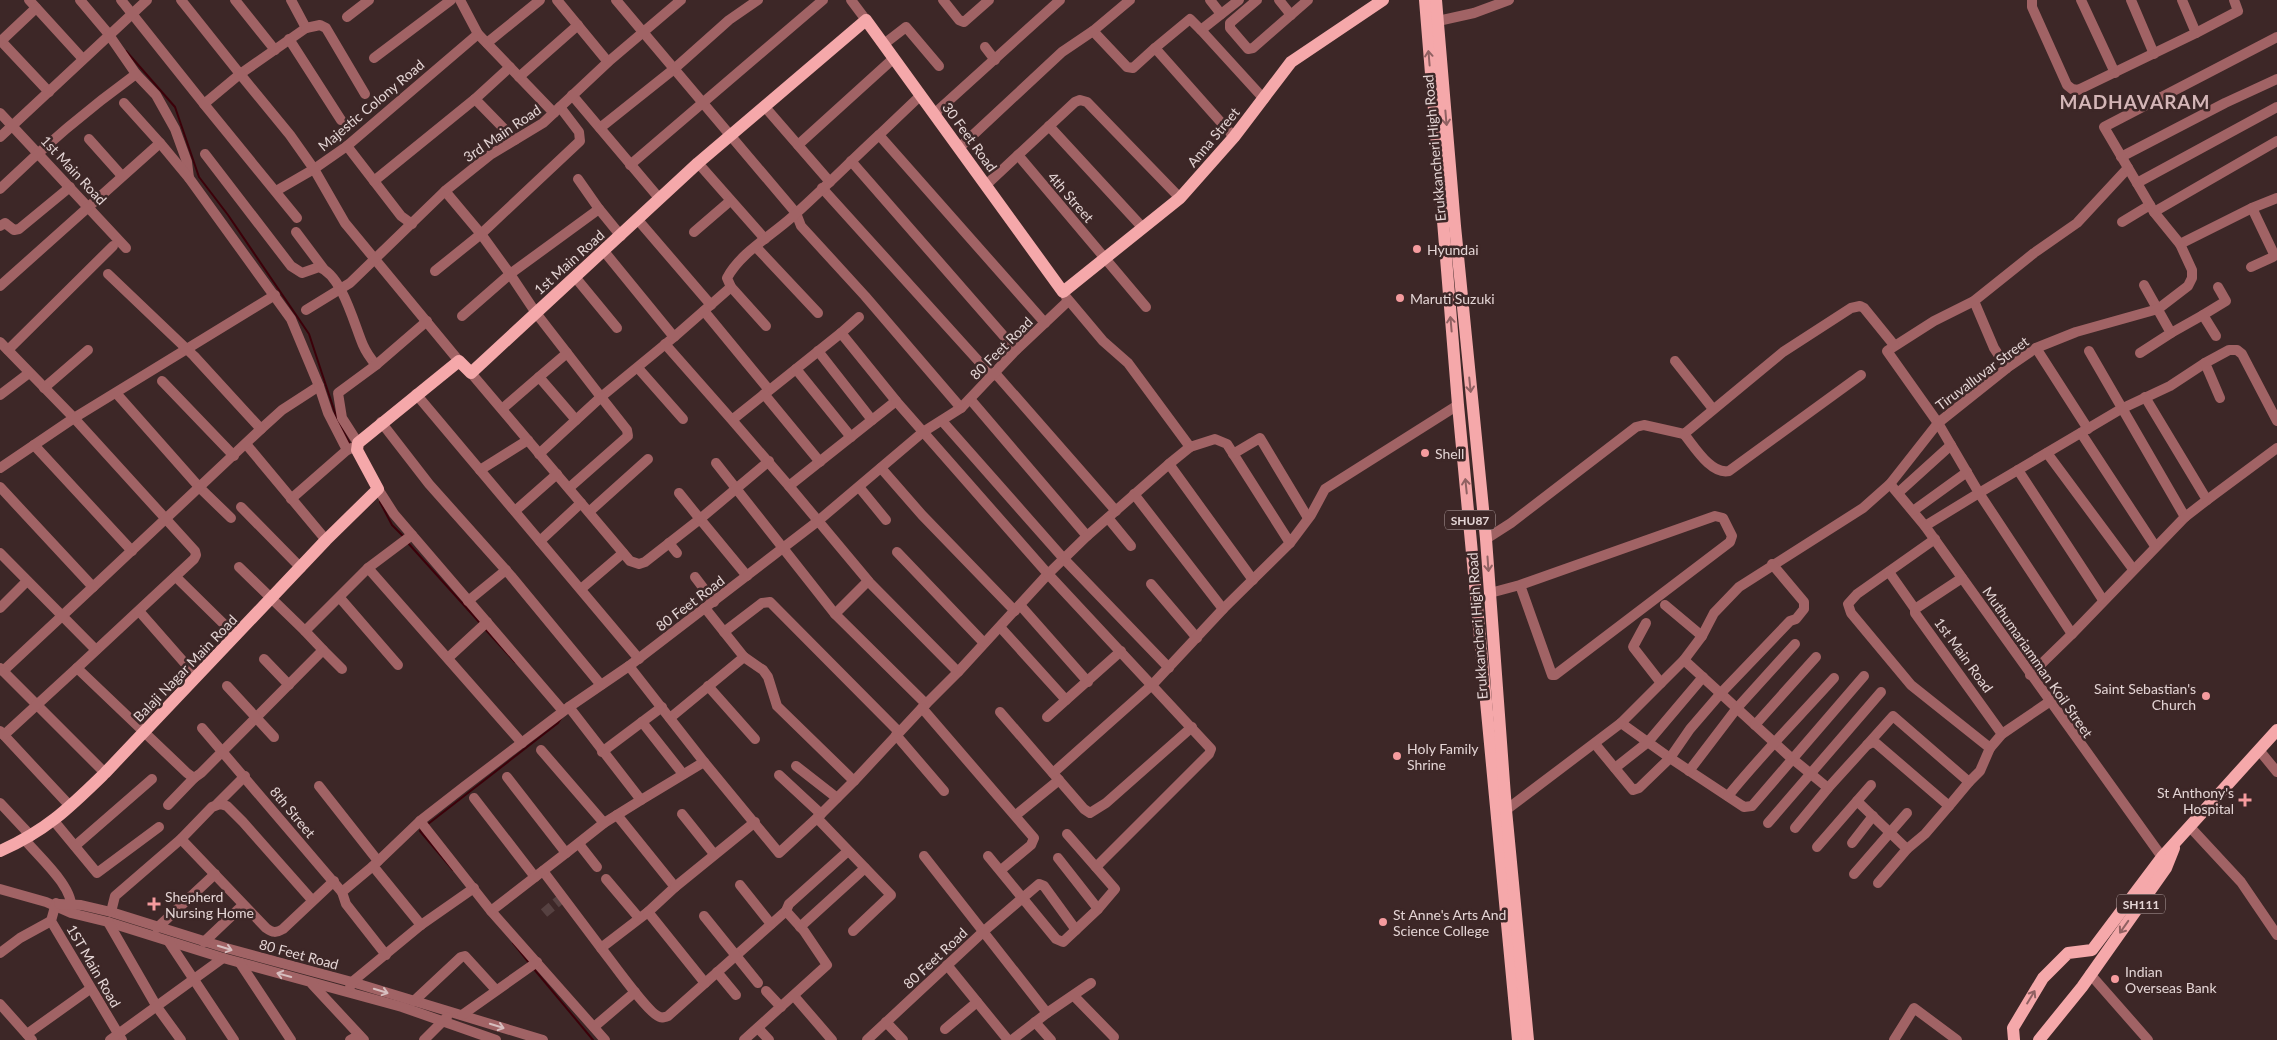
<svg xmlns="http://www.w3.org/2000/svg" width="2277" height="1040" viewBox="0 0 2277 1040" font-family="Lato,sans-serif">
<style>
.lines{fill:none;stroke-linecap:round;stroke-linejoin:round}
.stream{stroke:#3c0009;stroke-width:2}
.minor-tunnel{stroke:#564141;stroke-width:10;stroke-dasharray:10 5;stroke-linecap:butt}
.minor{stroke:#a16365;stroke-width:10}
.major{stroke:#f5a8aa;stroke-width:12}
.oneway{stroke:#906162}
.oneway2{stroke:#d7bebf}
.poi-dot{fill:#f59b9e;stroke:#3d2727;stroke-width:2}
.labels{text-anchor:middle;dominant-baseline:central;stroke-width:5;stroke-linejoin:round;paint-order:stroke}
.shield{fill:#3d2727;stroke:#b2a1a1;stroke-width:1}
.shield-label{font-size:12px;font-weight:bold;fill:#e4d5d5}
.street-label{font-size:14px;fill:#e4d5d5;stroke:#3d2727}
.poi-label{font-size:14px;fill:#e4d5d5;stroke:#3d2727;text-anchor:start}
.district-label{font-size:19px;font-weight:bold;letter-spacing:1px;fill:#d4b6b7;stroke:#3d2727}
</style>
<rect width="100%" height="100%" fill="#3d2727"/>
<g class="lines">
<!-- stream -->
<g class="stream">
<path d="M126 51 175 107 199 177 228 215 309 334 337 419 350 444"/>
<path d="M380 502 392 525 404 537"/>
<path d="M408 543 480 623"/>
<path d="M485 629 515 662"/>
<path d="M428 824 558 723 562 717"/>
<path d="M422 828 420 831 453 870"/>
<path d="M513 943 529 963"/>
<path d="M534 969 593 1040"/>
</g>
<!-- minor-tunnel -->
<path class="minor-tunnel" d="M544 913 561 899"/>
<!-- minor -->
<g class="minor">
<path d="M29 0 82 58"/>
<path d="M80 0 107 32 136 74 156 95 175 129 187 162 189 178"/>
<path d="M121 0 204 104"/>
<path d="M181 0 240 74 306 28 291 0"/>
<path d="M235 0 275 50"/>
<path d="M460 0 478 34 554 113"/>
<path d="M557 0 608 62"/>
<path d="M616 0 796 213 801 226 865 296 961 408"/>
<path d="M851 0 866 20"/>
<path d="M943 0 959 20 964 22 989 0"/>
<path d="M1130 0 1093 31 1127 67 1133 68 1155 48 1234 137"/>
<path d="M1210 0 1221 14"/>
<path d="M1239 0 1201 30 1264 99"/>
<path d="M1257 0 1230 23V28L1248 49 1253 48 1308 0"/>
<path d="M1279 0 1291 15"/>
<path d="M2032 0V7L2067 85 2072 89 2078 90 2196 33 2182 0"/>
<path d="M2081 0 2115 73"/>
<path d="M2131 0 2154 54"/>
<path d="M347 17 369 0"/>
<path d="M1438 21 1474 13 1509 0"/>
<path d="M306 28 320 25 326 28 365 94"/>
<path d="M2196 33 2238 11 2234 0"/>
<path d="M289 39 341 120"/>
<path d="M1 41 49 92"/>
<path d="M0 42 36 8"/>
<path d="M487 43 540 0"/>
<path d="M884 44 906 27 939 66"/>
<path d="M985 47 995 60"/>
<path d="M1155 48 1190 19 1201 30"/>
<path d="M374 58 451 0"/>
<path d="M519 77 578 25"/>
<path d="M572 95 659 198"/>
<path d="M475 99 515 140"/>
<path d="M765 107 830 182"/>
<path d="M0 113 126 248"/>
<path d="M934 114 1060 0"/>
<path d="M1049 126 1143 228"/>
<path d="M600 128 674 69 729 20 758 0"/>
<path d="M879 135 921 95"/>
<path d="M0 137 147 0"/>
<path d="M89 139 122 176"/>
<path d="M160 143 189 178 291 319 319 386 282 410 261 429"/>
<path d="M798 145 894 58"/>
<path d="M347 146 401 216 412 224"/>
<path d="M959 148 1062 52 1093 31"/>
<path d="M205 154 291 266 302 273 319 267C342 275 354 324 363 345 366 352 371 359 376 365"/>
<path d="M1018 155 1146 307"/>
<path d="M2121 157 2225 103 2277 79"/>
<path d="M851 161 1016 350"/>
<path d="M698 163 765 239"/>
<path d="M630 165 823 0"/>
<path d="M578 179 599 209"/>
<path d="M374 181 475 99 510 67"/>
<path d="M2137 183 2277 107"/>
<path d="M986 185 1075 102 1080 100 1087 102 1180 198"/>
<path d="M822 188 992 376"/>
<path d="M0 189C43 147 88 109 136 74"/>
<path d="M276 191 314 169 347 146 478 34"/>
<path d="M445 191 481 234 510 274 536 313 601 397 674 337"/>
<path d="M2154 212 2277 141"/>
<path d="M297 218 204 104 240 74 290 135 314 169 345 223 459 361"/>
<path d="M638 220 711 305"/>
<path d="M2122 222 2150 205"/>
<path d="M0 226 5 223 14 230 19 229 70 187"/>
<path d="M296 232 323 268"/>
<path d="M694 232 730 201"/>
<path d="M2180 244 2252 208"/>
<path d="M756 247 818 313"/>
<path d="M603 250 674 337 731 287"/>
<path d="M2251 267 2273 257 2274 254 2252 208 2277 198"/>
<path d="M435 271 481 234 580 141 579 132 560 107"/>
<path d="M575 277 617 328"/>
<path d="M0 286 160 143 124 103"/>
<path d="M1066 297 1103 341 1128 363 1190 447 1215 439 1227 444 1290 543 1311 515 1325 489 1458 405"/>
<path d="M1974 301 1994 348 2007 368"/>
<path d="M306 310 350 283 445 191 490 155 543 123 608 62 681 0"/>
<path d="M704 311 769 390"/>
<path d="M2203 315 2226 301 2218 287"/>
<path d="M462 316 510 274 599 209 621 236"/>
<path d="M766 326 731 287 727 278C740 253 771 236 792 217 821 191 850 162 879 135L1045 323"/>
<path d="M841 333 859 317"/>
<path d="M2171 333 2203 315 2216 336"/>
<path d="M0 342 74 418 195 551 196 555 194 559 77 668 187 773 194 778 201 773 323 650 305 631"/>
<path d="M665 344 732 420 841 333 896 401 789 486 732 420"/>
<path d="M2036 348 2088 429"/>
<path d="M8 350 113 246"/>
<path d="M818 351 872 420"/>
<path d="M2089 351 2185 517 2072 634 1979 493 2121 409 2170 386 2205 363"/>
<path d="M2140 353 2171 333 2144 285"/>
<path d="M1675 361 1713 409"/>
<path d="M638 368 683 419"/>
<path d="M796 369 851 437"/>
<path d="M471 373 630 561 639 564 645 562 700 519 747 576"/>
<path d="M995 373 1116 511"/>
<path d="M539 377 567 353"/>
<path d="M162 381 234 456"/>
<path d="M319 386 328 413 347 450"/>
<path d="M44 388 88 350"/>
<path d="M116 393 200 488 231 518"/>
<path d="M416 394 639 659"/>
<path d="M764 394 820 462"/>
<path d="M0 395 29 373"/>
<path d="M2145 397 2207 500 2185 517"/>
<path d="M2220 398 2205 363 2229 350H2237L2242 354 2277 421"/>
<path d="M970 399 1087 536"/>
<path d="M502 409 539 377 576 420"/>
<path d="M381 422 429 484 511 576 601 685"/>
<path d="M943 422 1064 559 1169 668"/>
<path d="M2081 433 2155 546"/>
<path d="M1684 434C1694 446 1711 475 1729 471L1861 375"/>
<path d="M358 443 342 418 338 393 376 365 427 321"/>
<path d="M246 444 326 540"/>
<path d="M34 445 132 551"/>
<path d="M2047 453 2133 569"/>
<path d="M539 454 601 397 627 430 628 436 569 488"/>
<path d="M1233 454 1260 438 1308 518"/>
<path d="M716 463 835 614"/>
<path d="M1169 464 1190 447"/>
<path d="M0 468 74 418 275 295"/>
<path d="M881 468 922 515 1015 611"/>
<path d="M480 470 528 440"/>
<path d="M2018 470 2103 600"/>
<path d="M1890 484 1925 526 2162 857"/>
<path d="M789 486 870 583 958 672 1048 574 896 401"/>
<path d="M0 487 93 587 261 429 194 356 108 274"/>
<path d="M859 487 886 520"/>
<path d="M378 489 394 514 563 711"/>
<path d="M679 493 700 519 769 461"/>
<path d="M1898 493 1951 445"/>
<path d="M1134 494 1223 609"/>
<path d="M291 499 347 450 357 446"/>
<path d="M2207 500 2277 448"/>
<path d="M241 507 301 568"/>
<path d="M515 511 557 474"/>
<path d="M1913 511 1967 472"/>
<path d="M589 512 648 459"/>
<path d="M1108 518 1131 546"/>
<path d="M1925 526 1979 493 1938 423 1887 351 1934 321 1974 301 2034 253 2077 223 2128 168"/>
<path d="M1486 539 1511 523 1636 427 1644 425 1684 434 1783 352 1851 308 1860 306 1864 308 1894 345"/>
<path d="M1935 539 1857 594 1848 604 1851 613 1911 685 1990 748 2002 734 2049 702"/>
<path d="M540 541 581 503"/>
<path d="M669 543 677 553"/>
<path d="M897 552 984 643"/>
<path d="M0 553 96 650"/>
<path d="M239 567 305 631 368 568 412 535"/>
<path d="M368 568 522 743"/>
<path d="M1889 572 1915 609V613L2002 734"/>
<path d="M176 577 236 636"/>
<path d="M695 577 714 602"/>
<path d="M868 581 835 614 926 704"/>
<path d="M1151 584 1197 638"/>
<path d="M581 589 623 553"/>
<path d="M1490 593 1520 585 1715 516 1723 518 1732 536 1730 542 1555 675H1552L1520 585"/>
<path d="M340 598 398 665"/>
<path d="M468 601 506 570"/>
<path d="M1020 605 1088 682"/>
<path d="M1665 605 1702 636"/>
<path d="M0 608 27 581"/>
<path d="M1915 609 1962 578"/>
<path d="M139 611 196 676"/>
<path d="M1646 623 1633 647 1661 683"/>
<path d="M1000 627 1066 700 1121 651"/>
<path d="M724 632 762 603 770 602 899 732"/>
<path d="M323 650 342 669"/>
<path d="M744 657 763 670 768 677 777 706 854 781"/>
<path d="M448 658 487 622"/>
<path d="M264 659 289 685"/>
<path d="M1684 660 1789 756 1828 788 1795 828"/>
<path d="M0 668 3 671 93 587"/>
<path d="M3 671 105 773"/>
<path d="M958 672 922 708 1034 838 1031 845 1001 870"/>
<path d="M2030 675 2072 634"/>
<path d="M1864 676 1752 806 1744 807 1670 758 1621 723 1684 660 1702 636 1714 613 1739 587 1863 508 1890 484 1938 423 2007 368 2036 348 2076 332 2158 309 2188 286 2192 278V270L2180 244 2154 212 2104 127 2277 37"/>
<path d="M227 686 274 737"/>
<path d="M708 686 755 739"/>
<path d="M1000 712 1084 809 1090 813 1106 803 1192 727"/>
<path d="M1047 717 1066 700"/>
<path d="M670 718 744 657 705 608"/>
<path d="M642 722 683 774"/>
<path d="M1755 725 1816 657"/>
<path d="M202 728 342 892"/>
<path d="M0 731 70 806"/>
<path d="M4 735 77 668"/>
<path d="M896 735 944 791"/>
<path d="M1595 744 1633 790 1639 788 1670 758 1690 729 1721 693 1790 621 1796 619 1804 609V602L1772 564"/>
<path d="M1867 745 1893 716 1969 782 1949 806"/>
<path d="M541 750 604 823"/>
<path d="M2259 750 2277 772"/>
<path d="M602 752 662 707"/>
<path d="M796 766 837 798"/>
<path d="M1615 768 1648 742 1703 677"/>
<path d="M1689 771 1737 708 1795 644"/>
<path d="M1053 773 1153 684 1223 609 1290 543"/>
<path d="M779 775 821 814"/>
<path d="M1969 782 1980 771 1990 748"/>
<path d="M319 786 378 861"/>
<path d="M1828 788 1867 745 1873 742 1877 744 1949 806 1925 834 1907 849"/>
<path d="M1728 796C1761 755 1799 717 1834 678"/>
<path d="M474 798 535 877"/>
<path d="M641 800 704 762"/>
<path d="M1857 801 1871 785"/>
<path d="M0 803 31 836"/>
<path d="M217 804 245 776"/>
<path d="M168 805 194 778"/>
<path d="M1506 810 1621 723"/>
<path d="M682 814 714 854"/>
<path d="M617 815 675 887 648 912 601 948C610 959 649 1015 660 1017 661 1018 666 1017 668 1016L786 911 789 904 848 851"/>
<path d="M1016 815 1059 780"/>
<path d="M817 818 854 781 922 708"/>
<path d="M54 821 97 873 159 827"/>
<path d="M420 821 491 911 605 1040"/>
<path d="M1768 823 1881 692"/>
<path d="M2190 827 2241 882 2277 935"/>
<path d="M181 839 266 928C273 933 276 933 283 929L334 881"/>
<path d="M25 840C39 857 75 888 71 910"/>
<path d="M1852 843 1873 816"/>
<path d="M579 844 597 867"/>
<path d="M75 846 152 779"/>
<path d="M1817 847 1857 801 1907 849 1878 883"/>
<path d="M566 853 604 823 641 800 569 707"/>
<path d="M924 856 1047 1013"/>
<path d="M988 856 1056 939 1063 942 1098 909 1115 889 1067 834"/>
<path d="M1058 858 1098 909"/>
<path d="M373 866 342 892 346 904 386 955"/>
<path d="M1096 867 1209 754 1211 749 1048 574 1087 536 1169 464 1253 580"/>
<path d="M543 871 601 948"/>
<path d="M1854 874 1907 813"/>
<path d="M606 879 639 918"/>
<path d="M740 885 771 924"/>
<path d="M675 887 755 822"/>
<path d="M0 889 46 902 71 913 108 922 223 958 402 1007 496 1040"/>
<path d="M56 903 51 921 122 1040"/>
<path d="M59 904 81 905 111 912 226 948 352 982 543 1040"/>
<path d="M491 911 566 853 507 777"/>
<path d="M111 912 115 896 181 839 212 807 220 804 227 806 243 822 312 900"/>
<path d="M648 912 705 983"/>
<path d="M704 916 758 983"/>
<path d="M108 922 157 1007 181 1040"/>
<path d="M421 925 373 866 420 821 465 786 569 707 629 666"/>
<path d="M800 927 865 868"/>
<path d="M157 928 215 874"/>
<path d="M853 931 891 895 817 818 779 853 704 762 629 666 818 521 923 432 961 408 1016 350 1067 302"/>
<path d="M169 942 234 1040"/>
<path d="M204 942 243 905"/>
<path d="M0 953 20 938 51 921"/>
<path d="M240 963 291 1040"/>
<path d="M947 965 1008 1040"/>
<path d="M717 972 736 995"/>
<path d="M2090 974 2148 1040"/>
<path d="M312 984 364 1040"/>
<path d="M350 987 352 982 421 925 474 888"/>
<path d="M766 991 781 1007"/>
<path d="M794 996 832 1040"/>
<path d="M1074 996 1114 1037"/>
<path d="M414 1001 461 957 465 956 496 990"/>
<path d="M0 1004 32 1040"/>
<path d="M462 1015 537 962"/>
<path d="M886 1022 903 1040"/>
<path d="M1035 1022 1051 1040"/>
<path d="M594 1027 635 992"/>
<path d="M758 1028 769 1040"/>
<path d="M945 1029 977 1002"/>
<path d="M27 1034 90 989"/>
<path d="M110 1040 223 958"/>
<path d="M350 1040 359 1035"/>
<path d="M424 1040 447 1017"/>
<path d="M744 1040 827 965 804 931 786 911"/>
<path d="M867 1040 984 931 1039 884 1044 886 1076 930"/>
<path d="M1012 1040 1047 1013 1091 983"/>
<path d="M1894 1040 1914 1008 1957 1040"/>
</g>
<!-- major -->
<g class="major">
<path d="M1425 0 1458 405 1518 1040"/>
<path d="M1436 0 1455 226 1486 539 1506 810 1528 1040"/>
<path d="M0 851C46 831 69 808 105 773L326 540 378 489 357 450 358 443 459 361 471 373 698 163 866 20 1063 292 1180 198 1234 137 1291 62 1383 0"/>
<path d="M2014 1040 2013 1028 2043 978 2068 953 2092 950 2162 857 2277 730"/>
<path d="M2039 1040 2082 987 2166 868 2174 848"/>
</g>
</g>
<!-- one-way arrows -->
<defs><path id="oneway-shaft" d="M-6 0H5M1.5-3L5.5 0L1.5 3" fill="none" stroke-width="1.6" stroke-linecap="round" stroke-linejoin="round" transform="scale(1.25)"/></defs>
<g class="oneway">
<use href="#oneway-shaft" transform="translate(1429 58) rotate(-95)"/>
<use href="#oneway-shaft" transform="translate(1446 118) rotate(85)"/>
<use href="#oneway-shaft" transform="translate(1451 324) rotate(-95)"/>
<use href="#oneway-shaft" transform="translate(1470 385) rotate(84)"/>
<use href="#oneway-shaft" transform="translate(1466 486) rotate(-96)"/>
<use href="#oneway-shaft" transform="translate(1488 564) rotate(86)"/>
<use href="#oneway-shaft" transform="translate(2124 927) rotate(125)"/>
<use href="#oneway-shaft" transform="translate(2031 997) rotate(-59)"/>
</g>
<g class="oneway2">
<use href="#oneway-shaft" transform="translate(225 948) rotate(17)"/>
<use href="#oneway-shaft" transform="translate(284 975) rotate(-165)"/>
<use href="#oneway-shaft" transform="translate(381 991) rotate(17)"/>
<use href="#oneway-shaft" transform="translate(497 1026) rotate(17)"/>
</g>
<!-- markers -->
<g class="poi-dot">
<circle cx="1417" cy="249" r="5"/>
<circle cx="1400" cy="298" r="5"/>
<circle cx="1425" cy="453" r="5"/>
<circle cx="2206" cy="696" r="5"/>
<circle cx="1397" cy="756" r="5"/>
<path d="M2242.5 792.5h5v5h5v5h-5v5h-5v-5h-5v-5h5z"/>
<path d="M151.5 896.5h5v5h5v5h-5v5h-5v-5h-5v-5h5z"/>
<circle cx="1383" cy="922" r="5"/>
<circle cx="2115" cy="979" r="5"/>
</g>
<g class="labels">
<!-- shield labels -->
<g class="shield">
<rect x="1445" y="510.5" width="50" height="19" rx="4"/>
<rect x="2117" y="894.5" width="48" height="19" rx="4"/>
</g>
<g class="shield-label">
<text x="1470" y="520">SHU87</text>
<text x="2141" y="904">SH111</text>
</g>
<!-- street labels -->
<g class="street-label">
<text transform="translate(371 105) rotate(-40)">Majestic Colony Road</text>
<text transform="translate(502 133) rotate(-34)">3rd Main Road</text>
<text transform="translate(970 137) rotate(54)">30 Feet Road</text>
<text transform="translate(1213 137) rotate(-50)">Anna Street</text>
<text transform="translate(1434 148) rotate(-95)">Erukkancheri High Road</text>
<text transform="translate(74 170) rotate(47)">1st Main Road</text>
<text transform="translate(1071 197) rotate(49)">4th Street</text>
<text transform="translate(569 262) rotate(-42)">1st Main Road</text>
<text transform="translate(1001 348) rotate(-45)">80 Feet Road</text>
<text transform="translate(1982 373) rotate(-37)">Tiruvalluvar Street</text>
<text transform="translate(690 603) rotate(-37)">80 Feet Road</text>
<text transform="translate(1477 626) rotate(-94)">Erukkancheri High Road</text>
<text transform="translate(1964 655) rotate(54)">1st Main Road</text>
<text transform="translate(2038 662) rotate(55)">Muthumariamman Koil Street</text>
<text transform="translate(185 668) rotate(-46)">Balaji Nagar Main Road</text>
<text transform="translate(293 812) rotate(50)">8th Street</text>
<text transform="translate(299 954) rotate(15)">80 Feet Road</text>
<text transform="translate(935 958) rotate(-43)">80 Feet Road</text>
<text transform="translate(94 966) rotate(60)">1ST Main Road</text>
</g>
<!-- poi labels -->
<g class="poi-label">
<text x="1427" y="249">Hyundai</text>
<text x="1410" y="298">Maruti Suzuki</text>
<text x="1435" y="453">Shell</text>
<text x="2196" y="688" text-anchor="end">Saint Sebastian's<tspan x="2196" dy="16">Church</tspan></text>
<text x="1407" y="748">Holy Family<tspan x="1407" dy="16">Shrine</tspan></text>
<text x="2234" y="792" text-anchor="end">St Anthony's<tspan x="2234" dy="16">Hospital</tspan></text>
<text x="165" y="896">Shepherd<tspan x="165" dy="16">Nursing Home</tspan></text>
<text x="1393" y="914">St Anne's Arts And<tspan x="1393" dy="16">Science College</tspan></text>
<text x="2125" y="971">Indian<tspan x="2125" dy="16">Overseas Bank</tspan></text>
</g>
<!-- district labels -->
<g class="district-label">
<text x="2135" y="101">MADHAVARAM</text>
</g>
</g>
</svg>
